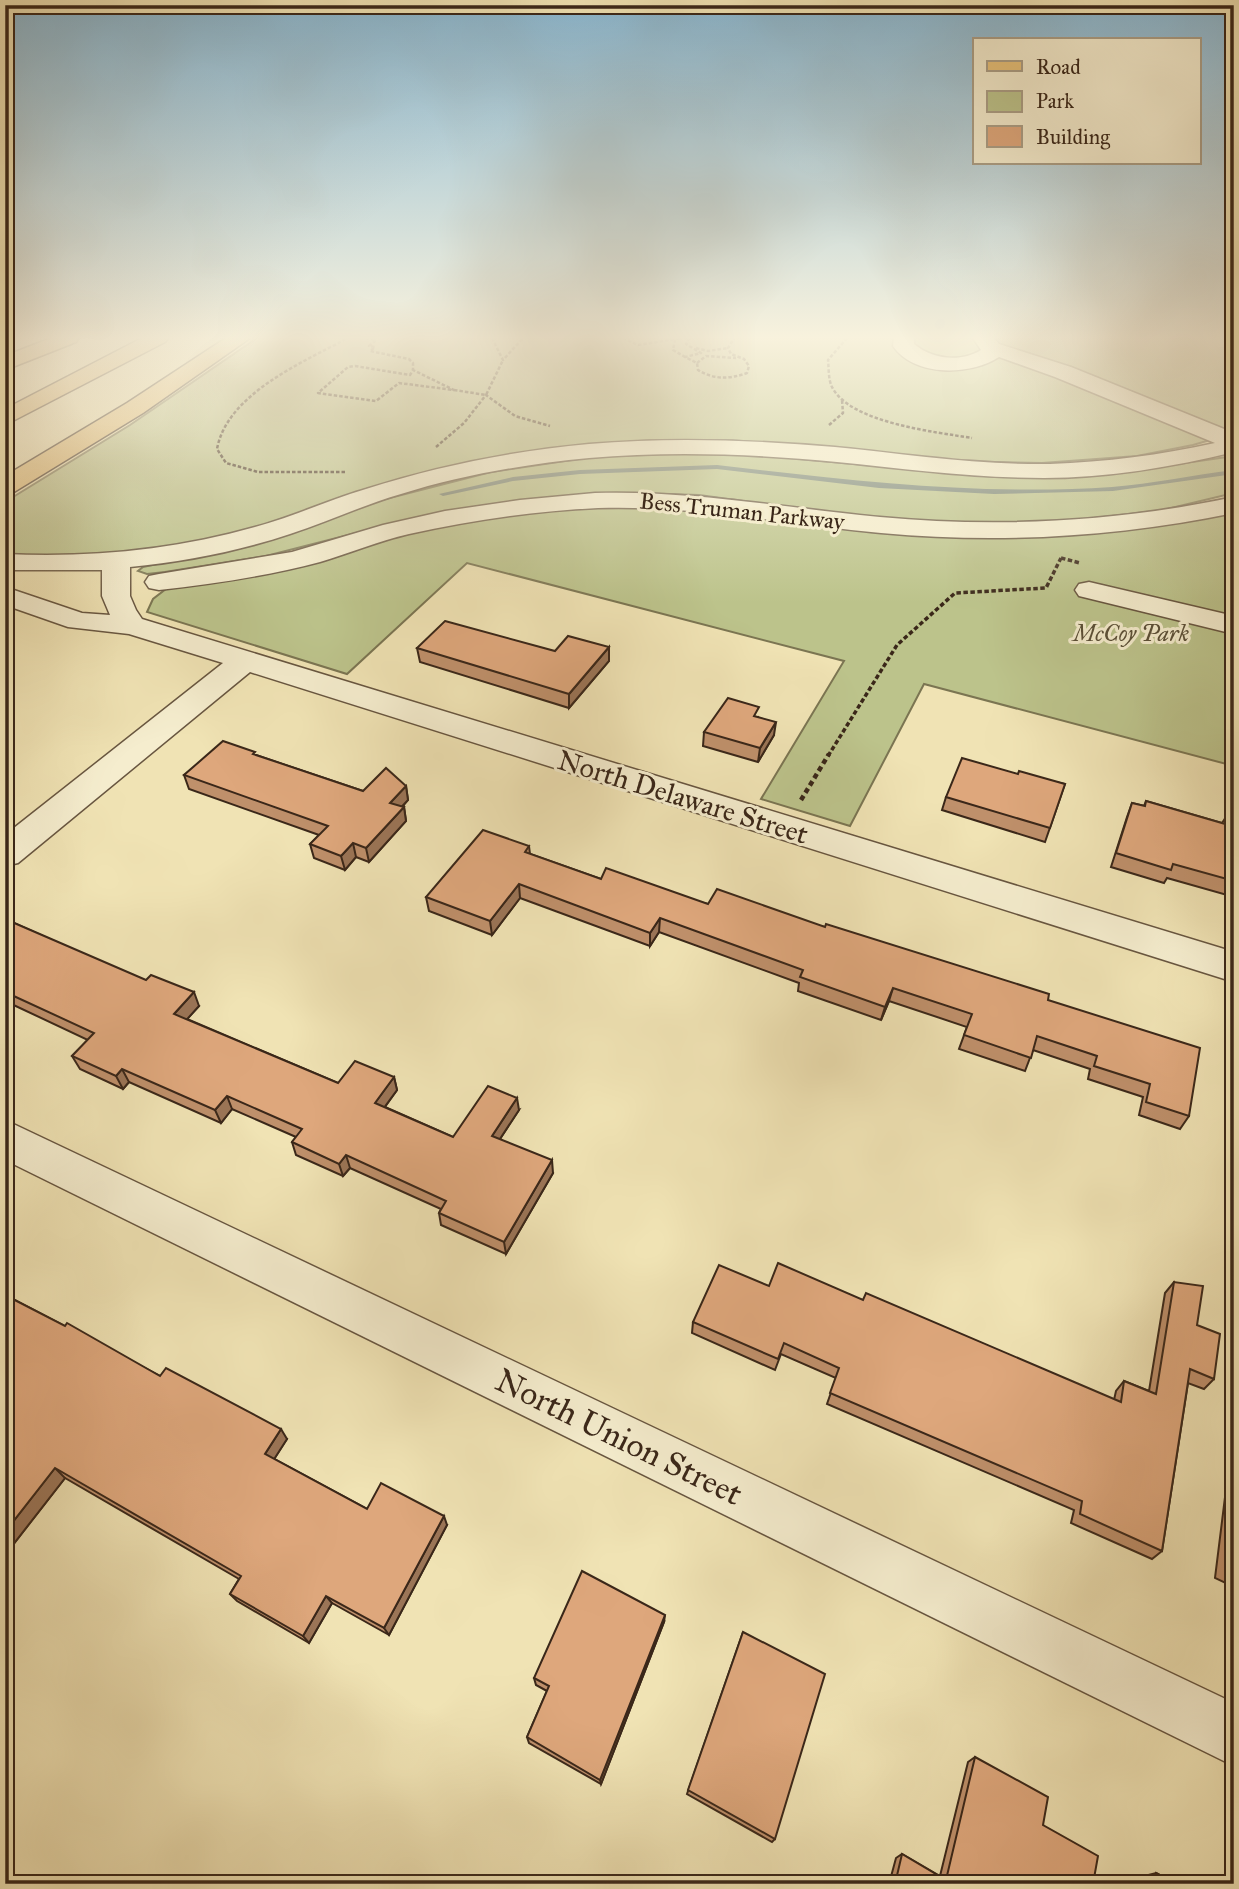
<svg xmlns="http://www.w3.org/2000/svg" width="1239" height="1889" viewBox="0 0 1239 1889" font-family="'IM FELL Great Primer',serif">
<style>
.green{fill:#bcc38b;stroke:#7b7552;stroke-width:2}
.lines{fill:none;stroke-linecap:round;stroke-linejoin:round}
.stream{fill:#748175;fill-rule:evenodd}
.street-casing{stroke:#685640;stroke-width:3}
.primary-casing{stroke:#3a2719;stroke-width:3}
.path-far2{stroke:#3a2719;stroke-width:2.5;stroke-dasharray:3.5 2;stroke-linecap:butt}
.path-far1{stroke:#3a2719;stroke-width:3.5;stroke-dasharray:4.5 2.5;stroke-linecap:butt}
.path{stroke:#3a2719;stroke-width:4.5;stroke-dasharray:5 3.5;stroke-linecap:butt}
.street{fill:#f5edce;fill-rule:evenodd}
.primary{fill:#e8c27a;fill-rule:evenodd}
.wall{fill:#bf906b;stroke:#3a2719;stroke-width:2}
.shaded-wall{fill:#9b7557;stroke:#3a2719;stroke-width:2}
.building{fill:#dea77c;stroke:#3a2719;stroke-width:2}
.labels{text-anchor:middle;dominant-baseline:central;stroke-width:6;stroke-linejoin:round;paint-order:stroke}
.far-street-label{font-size:23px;fill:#3a2719;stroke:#f5edce}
.far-park-label{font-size:23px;font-style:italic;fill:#5a4e36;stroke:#f5edce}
.street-label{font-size:28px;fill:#3a2719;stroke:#f5edce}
.near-street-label{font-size:33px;fill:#3a2719;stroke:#f5edce}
</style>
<rect width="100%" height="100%" fill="#f0e3b4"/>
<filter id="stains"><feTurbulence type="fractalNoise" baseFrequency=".00286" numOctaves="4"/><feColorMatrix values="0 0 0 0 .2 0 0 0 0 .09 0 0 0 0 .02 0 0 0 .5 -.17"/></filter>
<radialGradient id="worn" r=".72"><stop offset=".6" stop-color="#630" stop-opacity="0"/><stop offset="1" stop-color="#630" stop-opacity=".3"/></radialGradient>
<!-- green -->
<g class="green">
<path d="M257 338H1234V433L1193 445 1137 456 1042 463 951 461 732 440H649L571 447 200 543 136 552 37 556 5 553V502L130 425Z"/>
<path d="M725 452 994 477 1122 472 1234 456V493L1163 510 1068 521 1005 524 901 522 699 495 634 493 403 521 266 556 165 572 147 574 138 571 143 567 270 540 378 501 491 472 592 457Z"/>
<path d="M639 503 886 532 1234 510V766L924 684 850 826 761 799 844 661 467 563 347 674 147 612 153 599 166 589 402 533 545 508Z"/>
</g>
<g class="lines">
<!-- stream -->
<path class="stream" d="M717 465C848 480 979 496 1112 487 1152 484 1193 475 1234 470V474L1113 491 994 494 879 488 717 469 580 474 513 481 443 496 439 494 513 477 580 470Z"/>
<!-- street casing -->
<g class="street-casing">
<g id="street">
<path d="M894 338H914V344C932 359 960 363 981 350L973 338H994L999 344 1071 367 1234 433V452C1172 467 1108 478 1044 478 975 478 906 469 837 462 755 454 671 451 589 458 526 464 462 475 401 494 363 505 327 522 290 534 239 551 184 562 130 567V596L136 610 142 619 1234 952V982L250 672 18 863 5 866V835L223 663 129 634 68 627 5 605V587L82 613 110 615 102 596V570H5V554C90 558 174 550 255 527 293 517 328 500 366 489 438 466 513 451 589 444 671 437 753 440 835 447 906 454 978 465 1050 464 1105 462 1161 455 1215 443L1055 377 999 357C970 376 914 377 893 346Z"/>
<path d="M595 493C691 490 785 508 880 517 999 528 1117 522 1234 497V513C1117 537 1000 544 881 533 786 524 694 505 598 508 535 511 471 520 409 534 379 541 350 553 320 562 267 576 213 584 159 590L149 588 145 582 149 576 159 574 292 552 383 525 445 511 520 500Z"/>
<path d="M1089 582 1234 616V634L1079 596 1075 590 1079 584Z"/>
<path d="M5 1120 1234 1703V1766L5 1160Z"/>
</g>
</g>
<!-- primary casing -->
<g class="primary-casing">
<g id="primary">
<path d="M51 338H79L76 342 5 370V356Z"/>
<path d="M142 338H168L165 342 5 425V409Z"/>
<path d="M226 338H250L143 413 14 492 5 494V476L127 403Z"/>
</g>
</g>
<!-- path-far2 -->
<g class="path-far2">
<path d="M360 338 376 340 369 346 375 347 370 351 409 359 413 363V370"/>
<path d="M492 338 503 360 523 338"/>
<path d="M623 338 638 345 682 338"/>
<path d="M690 338 686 344 701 353 685 357 697 363 698 370C714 380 730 379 747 373L749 366 744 359 731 354 728 348 734 338"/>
<path d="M847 338 828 360C829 368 828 379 832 387 850 423 936 432 972 438"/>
<path d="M675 339 673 350 685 357"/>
<path d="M696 348 708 351 728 348"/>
<path d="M697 363 706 356 736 358"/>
<path d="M355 366 410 375 413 370 454 390 399 383 376 401 318 393 348 367Z"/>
<path d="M454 390 486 395 503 360"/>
<path d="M829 425 843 413 842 400"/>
<path d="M436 447 464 423 486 395 515 416 550 426"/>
<path d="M345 472H258L226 463 217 449C227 394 303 362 348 338"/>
</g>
<!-- path-far1 -->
<g class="path-far1">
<path d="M1061 558 1080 563"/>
<path d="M828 756 897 645 955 593 1046 588 1061 558"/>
</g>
<!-- path -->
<path class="path" d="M801 800 829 754"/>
<!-- street -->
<use href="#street" class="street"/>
<!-- primary -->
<use href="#primary" class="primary"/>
</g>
<!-- wall -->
<g class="wall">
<path d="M609 647V661L569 708 420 662 417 648 555 651Z"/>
<path d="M758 717 774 735 758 762 703 746 704 732Z"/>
<path d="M256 755 363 791 406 786 408 800 402 807H404L406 821 369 862 356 857 345 870 314 858 310 844 319 835 189 789 184 775Z"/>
<path d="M1018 774 1065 784 1045 842 942 810 946 797Z"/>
<path d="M1146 801 1222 823 1226 817 1234 819V897L1167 878 1164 883 1111 867 1127 817 1132 803 1144 806Z"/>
<path d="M529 846 530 854 601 879 708 904 825 927 1048 1000 1189 1116 1180 1129 1139 1115 1143 1097 1088 1079 1090 1069 1033 1050 1025 1071 959 1049 967 1027 889 1001 881 1020 798 991 799 983 659 932 650 946 520 898 492 935 429 911 426 897Z"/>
<path d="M5 919 199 1006 187 1019 338 1083 394 1077 397 1090 385 1107 453 1137 519 1110 500 1139 553 1173 506 1254 441 1225 439 1213 441 1209 350 1168 343 1176 296 1155 292 1142 296 1137 232 1109 221 1123 129 1082 123 1089 80 1069 72 1056 88 1040 5 1001Z"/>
<path d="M1174 1282 1197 1325 1214 1379 1204 1389 1188 1383 1162 1551 1152 1559 1071 1523 1074 1510 827 1404 836 1378 781 1354 775 1370 692 1333 693 1322 769 1286 863 1300 1114 1400 1116 1391 1124 1381 1149 1391 1165 1293Z"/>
<path d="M5 1295 160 1376 287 1439 274 1459 367 1509 447 1525 389 1635 332 1603 309 1643 237 1601 230 1594 239 1579 65 1478 5 1555Z"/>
<path d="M1234 1475V1587L1215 1578 1227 1481Z"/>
<path d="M664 1622 601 1784 529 1743 527 1737 547 1691 536 1685 534 1678Z"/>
<path d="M743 1632 775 1839 772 1842 687 1794Z"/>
<path d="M975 1757 1043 1825 1093 1884H889L896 1858 902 1854 940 1876 968 1762Z"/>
<path d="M1156 1873 1176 1884H1143L1144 1876Z"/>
</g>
<!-- shaded-wall -->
<g class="shaded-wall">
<path d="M609 647V661L569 708V694Z"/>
<path d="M776 722 774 735 758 762 760 748Z"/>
<path d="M406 786 408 800 393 816 390 803Z"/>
<path d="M404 807 406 821 369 862 366 848Z"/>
<path d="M353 843 356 857 345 870 341 856Z"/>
<path d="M519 884 520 898 492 935 490 921Z"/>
<path d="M660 918 659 932 650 946V933Z"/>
<path d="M893 988 889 1001 881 1020 885 1007Z"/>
<path d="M194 992 199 1006 180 1027 174 1014Z"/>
<path d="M122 1069 129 1082 123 1089 116 1076Z"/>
<path d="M394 1077 397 1090 378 1116 375 1103Z"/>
<path d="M227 1096 232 1109 221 1123 215 1110Z"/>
<path d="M517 1098 519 1110 494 1148 492 1136Z"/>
<path d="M346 1155 350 1168 343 1176 339 1164Z"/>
<path d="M552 1160 553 1173 506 1254 504 1242Z"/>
<path d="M281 1429 287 1439 271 1464 265 1454Z"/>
<path d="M55 1468 65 1478 5 1555V1532Z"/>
<path d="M444 1516 447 1525 389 1635 384 1628Z"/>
<path d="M326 1596 332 1603 309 1643 303 1636Z"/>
<path d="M665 1615 664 1622 601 1784 600 1780Z"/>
</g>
<!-- building -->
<g class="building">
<path d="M445 621 555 651 568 636 609 647 569 694 417 648Z"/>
<path d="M728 698 759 707 754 716 776 722 760 748 704 732Z"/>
<path d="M223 741 255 752 253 754 363 791 386 768 406 786 390 803 404 807 366 848 353 843 341 856 310 844 328 826 184 775Z"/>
<path d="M962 758 1018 774 1019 771 1065 784 1050 828 946 797Z"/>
<path d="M1146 801 1225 824 1226 817 1234 819V881L1173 864 1171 870 1116 853 1132 803 1145 806Z"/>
<path d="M483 830 529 846 525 852 601 879 606 868 708 904 717 889 825 927 826 924 1049 994 1048 1000 1200 1048 1189 1116 1146 1102 1150 1084 1094 1066 1097 1056 1037 1036 1031 1058 964 1035 972 1014 893 988 885 1007 800 977 803 970 660 918 650 933 519 884 490 921 426 897Z"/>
<path d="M5 919 146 980 151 975 194 992 174 1014 338 1083 355 1061 394 1077 375 1103 453 1137 488 1086 517 1098 492 1136 552 1160 504 1242 439 1213 446 1201 346 1155 339 1164 292 1142 302 1129 227 1096 215 1110 122 1069 116 1076 72 1056 94 1033 5 992Z"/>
<path d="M778 1263 863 1300 866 1293 1121 1402 1124 1381 1156 1394 1174 1282 1203 1286 1197 1325 1220 1334 1214 1379 1190 1369 1162 1551 1080 1514 1082 1501 830 1393 839 1368 784 1343 778 1359 693 1322 719 1265 769 1286Z"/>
<path d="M5 1295 65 1326 67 1323 160 1376 166 1368 281 1429 265 1454 367 1509 381 1483 444 1516 384 1628 326 1596 303 1636 230 1594 241 1576 55 1468 5 1532Z"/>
<path d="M1234 1508V1573L1226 1570Z"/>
<path d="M582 1571 665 1615 600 1780 527 1737 549 1686 534 1678Z"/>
<path d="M743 1632 825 1674 775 1839 688 1790Z"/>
<path d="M975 1757 1048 1797 1043 1825 1098 1856 1093 1884H895L902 1854 946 1880Z"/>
<path d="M1156 1873 1176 1884H1154Z"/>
</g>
<!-- sky -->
<linearGradient id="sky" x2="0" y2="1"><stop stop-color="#89b8d3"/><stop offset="0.56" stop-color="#f8f2dd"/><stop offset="1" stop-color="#f8f2dd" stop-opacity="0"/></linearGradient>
<rect width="1239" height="603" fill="url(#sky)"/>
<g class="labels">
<!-- far-street labels -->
<g class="far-street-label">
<text transform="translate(742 511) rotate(6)">Bess Truman Parkway</text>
</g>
<!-- far-park labels -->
<g class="far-park-label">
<text x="1131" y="633">McCoy Park</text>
</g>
<!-- street labels -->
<g class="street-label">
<text transform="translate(683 797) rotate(17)">North Delaware Street</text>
</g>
<!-- near-street labels -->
<g class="near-street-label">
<text transform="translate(619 1437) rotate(26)">North Union Street</text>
</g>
</g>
<!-- margin -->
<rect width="1239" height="1889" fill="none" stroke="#f0e3b4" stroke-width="28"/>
<rect x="7" y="7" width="1225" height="1875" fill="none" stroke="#3a2719" stroke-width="3.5"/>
<rect x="14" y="14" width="1211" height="1861" fill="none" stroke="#3a2719" stroke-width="2"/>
<!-- legend -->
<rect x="973" y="38" width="228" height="126" fill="#f5edce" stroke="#aa9e86" stroke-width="2"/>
<rect x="987" y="61" width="35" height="10" fill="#e8c27a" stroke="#aa9e86" stroke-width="2"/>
<text x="1036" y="74" font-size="21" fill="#3a2719">Road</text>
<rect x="987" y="91" width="35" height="21" fill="#bcc38b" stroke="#aa9e86" stroke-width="2"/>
<text x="1036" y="108" font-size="21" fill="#3a2719">Park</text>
<rect x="987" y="126" width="35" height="21" fill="#dea77c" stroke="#aa9e86" stroke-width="2"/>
<text x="1036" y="144" font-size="21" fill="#3a2719">Building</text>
<rect width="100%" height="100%" filter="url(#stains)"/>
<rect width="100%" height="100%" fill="url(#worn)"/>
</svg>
